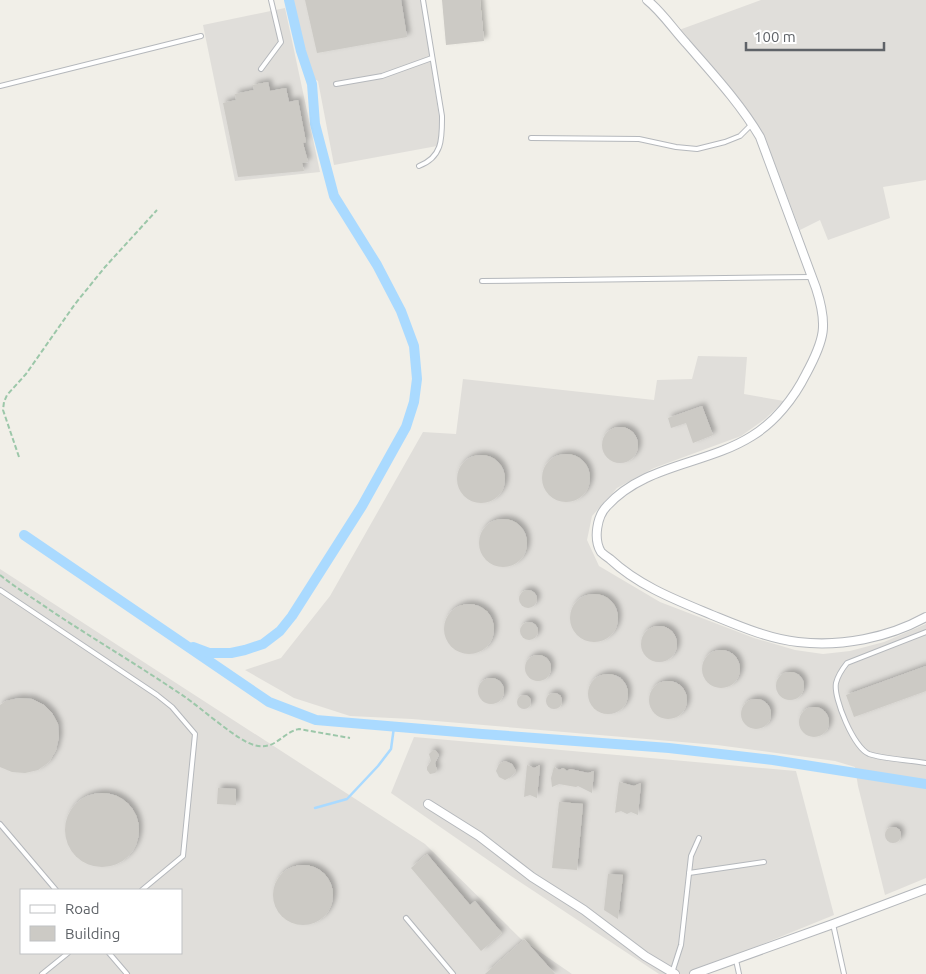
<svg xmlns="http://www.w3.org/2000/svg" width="926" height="974" viewBox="0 0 926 974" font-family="Ubuntu,sans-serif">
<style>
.industrial{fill:#e0deda;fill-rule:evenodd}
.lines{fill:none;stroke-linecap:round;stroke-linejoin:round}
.stream{stroke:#aadaff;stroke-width:2.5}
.canal{stroke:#aadaff;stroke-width:10}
.building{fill:#cccac5;filter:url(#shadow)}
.lane-casing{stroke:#b5b8bc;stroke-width:6}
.street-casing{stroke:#b5b8bc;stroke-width:10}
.path{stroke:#9cc7a9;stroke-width:2;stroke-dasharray:5 2.5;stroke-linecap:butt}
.lane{stroke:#fff;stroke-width:4}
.street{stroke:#fff;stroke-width:8}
</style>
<defs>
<filter id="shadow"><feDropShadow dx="3.5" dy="-3.5" stdDeviation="2.5" flood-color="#0004"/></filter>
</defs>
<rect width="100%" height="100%" fill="#f1efe8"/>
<!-- industrial -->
<g class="industrial">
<path d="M292 0H421L441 129 437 146 334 165 318 81 311 77 303 52Z"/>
<path d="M761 0H926V180L883 187 890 218 828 240 820 220 800 230 768 146 752 119 679 30Z"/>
<path d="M285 8 320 172 235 181 203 25Z"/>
<path d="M698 356 747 357 744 394 784 401 765 419 741 436 654 468 617 488 592 516 587 540 599 566 660 602 754 638 795 650 823 654 850 651 884 642 926 624V878L885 895 858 786 855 767 835 761 717 745 412 719 350 716 294 698 245 670 281 658 330 596 423 432 456 434 463 379 654 400 657 380 692 379Z"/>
<path d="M0 569 425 844 521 939 572 974H0ZM21 890H181V953H21Z"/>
<path d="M414 737 796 771 834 915 689 974H659L511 876 391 793Z"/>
</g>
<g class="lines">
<!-- stream -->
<path class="stream" d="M315 808 347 799 378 766 391 749 394 727"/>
<!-- canal -->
<g class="canal">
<path d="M24 535 269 702 316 720 482 734 669 748 773 760 926 784"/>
<path d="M193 647 209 653H231L245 650 263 644 280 631 292 616 362 506 406 427 414 402 417 379 414 346 401 311 377 265 334 196 315 124 312 84 301 51 289 0"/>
</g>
</g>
<!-- building -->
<g class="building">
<path d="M305 0H401L407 37 317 53Z"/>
<path d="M442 0H480L484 41 446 45Z"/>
<path d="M268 82 270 91 286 88 289 102 298 100 306 142 303 143 308 162 302 163 304 171 238 177 223 103 236 100 235 94 254 90 253 85Z"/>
<path d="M702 406 713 435 693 443 686 423 671 428 668 418Z"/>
<circle cx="620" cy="445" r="18"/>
<circle cx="566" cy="478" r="24"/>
<circle cx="481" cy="479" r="24"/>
<circle cx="503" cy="543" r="24"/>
<circle cx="528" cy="599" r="9"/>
<circle cx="594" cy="618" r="24"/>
<circle cx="469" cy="629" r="25"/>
<circle cx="529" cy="631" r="9"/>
<circle cx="659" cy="644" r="18"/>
<circle cx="721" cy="669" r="19"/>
<circle cx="538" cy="668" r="13"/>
<path d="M926 666V691L854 717 846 695Z"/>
<circle cx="790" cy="686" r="14"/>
<circle cx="608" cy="694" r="20"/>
<circle cx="491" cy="691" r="13"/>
<circle cx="668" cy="700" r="19"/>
<circle cx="554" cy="701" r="8"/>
<circle cx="524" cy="702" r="7"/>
<path d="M19 698 32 699 44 705 52 713 58 724 59 737 56 750 49 762 38 770 25 773 12 772 0 767V705L6 701Z"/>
<circle cx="756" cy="714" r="15"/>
<circle cx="814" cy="722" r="15"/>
<path d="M433 750 436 751 439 755 435 763 437 771 435 773 430 774 427 770V767L431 761 429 754Z"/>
<path d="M505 761 512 764 516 771 511 777 505 780 499 777 496 771 499 764Z"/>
<path d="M527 765 534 768 540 765 537 798 530 795 524 797Z"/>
<path d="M554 767 559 770 563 768 567 771 570 769 588 773 594 771 592 793 578 786 576 787 559 784 552 787 551 778Z"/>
<path d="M619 782 634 786 641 783 638 815 631 812 627 814 621 811 615 813Z"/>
<path d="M218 788 236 789V805L217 804Z"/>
<circle cx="102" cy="830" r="37"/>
<path d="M559 802 583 804 577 870 552 868Z"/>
<circle cx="893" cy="835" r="8"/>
<path d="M427 854 470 905 475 901 502 933 481 951 411 868Z"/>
<circle cx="303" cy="895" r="30"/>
<path d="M608 874 623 875 618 919 604 910Z"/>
<path d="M524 939 555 974H485L520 943Z"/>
</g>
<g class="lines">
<!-- lane casing -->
<g class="lane-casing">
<g id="lane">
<path d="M261 69 281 42 271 0"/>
<path d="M336 84 382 76 432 58"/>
<path d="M0 86 201 36"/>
<path d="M531 138 639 139 676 147 697 149 725 142 740 136 752 124"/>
<path d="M419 166C443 157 442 138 442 116L423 0"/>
<path d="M482 281 812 277"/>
<path d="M0 590 157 695 172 707 195 734 183 856 142 890"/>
<path d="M926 632 847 663C843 668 838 675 836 683 833 698 854 748 869 754 883 759 910 760 926 763"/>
<path d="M0 824 56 890"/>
<path d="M689 873 764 862"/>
<path d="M406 918 453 974"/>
<path d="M833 924 844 974"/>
<path d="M109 953 127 974"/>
<path d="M736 960 739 974"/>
<path d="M672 973 681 945 691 856 699 838"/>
<path d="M42 974 68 953"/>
</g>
</g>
<!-- street casing -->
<g class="street-casing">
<g id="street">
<path d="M647 0C662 12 673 29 686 43 712 73 740 103 760 137L816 288C828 325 825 339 806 374 794 398 775 422 752 436 706 465 645 464 607 506 597 516 593 539 601 552 603 554 607 557 610 559 639 586 676 600 712 615 739 626 769 639 798 642 841 647 888 638 926 617"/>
<path d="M428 804 479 836 532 877 584 910 645 956 675 974"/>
<path d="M694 974 833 924 926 889"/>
</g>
</g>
<!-- path -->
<g class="path">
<path d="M19 457 3 410 4 402 7 395 26 374 75 304 105 267 157 210"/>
<path d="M0 575C16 588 33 598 50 610 95 640 141 667 185 697 201 708 238 741 254 745 276 751 281 733 299 729L350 738"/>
</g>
<!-- lane -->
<use href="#lane" class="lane"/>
<!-- street -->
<use href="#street" class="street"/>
</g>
<!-- legend -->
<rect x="20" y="889" width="162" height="65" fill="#ffffff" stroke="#bfc1c3"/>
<rect x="30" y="905" width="25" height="8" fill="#ffffff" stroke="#bfc1c3"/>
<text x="65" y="914" font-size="15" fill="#5f6368">Road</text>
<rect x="30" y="926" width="25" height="15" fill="#cccac5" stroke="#bfc1c3"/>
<text x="65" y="939" font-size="15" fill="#5f6368">Building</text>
<!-- scale -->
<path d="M746 42v8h138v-8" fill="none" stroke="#5f6368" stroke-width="2.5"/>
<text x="754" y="42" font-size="15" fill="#5f6368" stroke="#ffffff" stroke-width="4" paint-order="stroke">100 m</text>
</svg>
